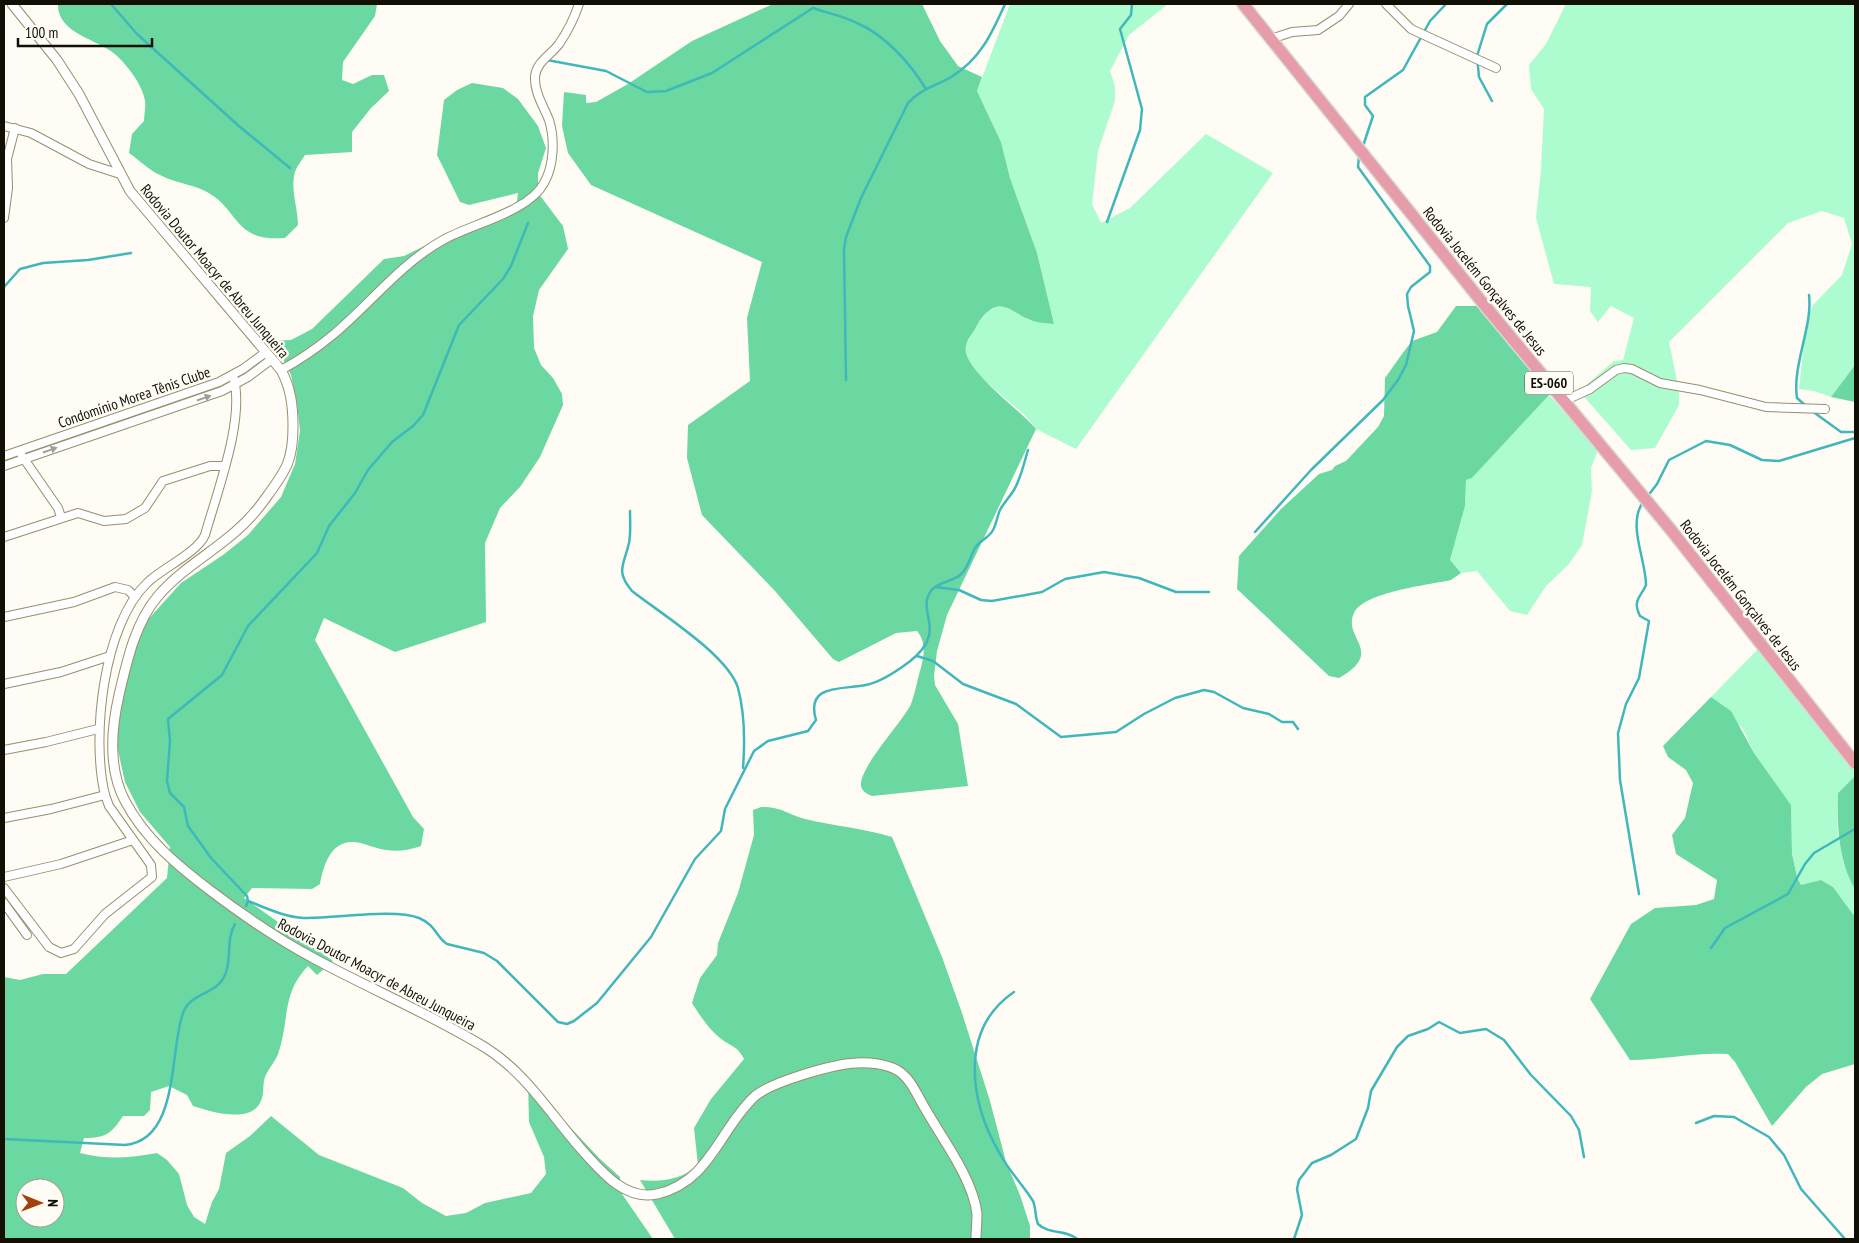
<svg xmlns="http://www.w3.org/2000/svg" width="1859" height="1243" viewBox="0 0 1859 1243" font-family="'PT Sans Narrow',sans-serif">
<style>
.green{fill:#adfcd0}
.forest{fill:#6ad8a0;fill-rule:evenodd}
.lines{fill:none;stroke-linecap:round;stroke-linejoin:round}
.stream{stroke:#40b7bb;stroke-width:2.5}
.minor-casing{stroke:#988f6d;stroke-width:10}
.tertiary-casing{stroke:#988f6d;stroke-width:11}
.primary-casing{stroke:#d9d9d7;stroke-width:14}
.minor{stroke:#fff;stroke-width:8}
.tertiary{stroke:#fff;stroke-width:9}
.primary{stroke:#e69da9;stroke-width:11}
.oneway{fill:#a09f9b}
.labels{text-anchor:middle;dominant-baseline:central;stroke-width:5;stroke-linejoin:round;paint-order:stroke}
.shield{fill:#fefcf4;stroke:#59564c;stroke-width:1}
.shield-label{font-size:14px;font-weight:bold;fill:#120f04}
.street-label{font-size:15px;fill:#120f04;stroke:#fefcf4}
</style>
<rect width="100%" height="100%" fill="#fefcf4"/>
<!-- green -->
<g class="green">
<path d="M1010 4H1168L1129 35 1110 71 1115 86V101L1098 151 1092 204 1101 223 1130 208 1206 134 1273 173 1076 449 1036 429 1026 416 978 375 968 363 965 347 976 326 988 311 996 307H1006L1029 320 1054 324 1037 253 1010 178 1001 142 977 91Z"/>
<path d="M1566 4H1855V365L1831 397 1814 391 1799 389 1806 324 1813 305 1842 275 1852 244 1844 218 1822 211 1788 223 1669 342 1679 390V405L1655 448 1631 450 1579 391 1614 361 1623 360 1634 318 1611 306 1598 322 1590 311 1591 287 1554 284 1536 218 1541 170 1544 109 1531 89 1529 65 1546 44Z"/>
<path d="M1549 395 1598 450 1591 468 1592 491 1582 545 1569 564 1546 586 1527 615 1510 611 1477 571 1461 573 1450 560 1465 506 1466 480 1472 478Z"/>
<path d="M1758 649 1855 771V776L1838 793 1837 827 1843 861 1855 889V917L1833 887 1821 880 1802 886 1797 877 1792 854 1791 805 1754 753 1743 729 1711 697Z"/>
</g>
<!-- forest -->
<g class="forest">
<path d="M58 4H377L375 16 343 62 342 80 353 84 372 75H384L389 91 371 108 352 132V152L305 155C302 160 297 166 295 172 290 189 298 208 298 225L285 238C233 242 240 210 207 192 192 184 175 183 160 175 149 170 139 160 129 153L132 134 144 121C144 115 146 107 145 101 143 86 128 66 116 55 98 39 57 34 58 4Z"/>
<path d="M773 4H922L940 41 958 66 982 77 977 91 1001 142 1010 178 1037 253 1054 324C1046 323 1035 323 1028 319 1017 315 1008 304 996 307 987 309 979 321 975 329 972 334 967 340 966 346 960 368 1021 410 1036 429L947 615 937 651 934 676 935 685 958 724 968 786 872 796C868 794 862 792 861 786 859 767 902 723 911 704 915 694 917 681 920 671 924 657 927 643 917 631L896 633 839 662 833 659 775 591 702 515 687 458 688 425 750 381 747 318 762 262 591 185 568 153 562 126 564 92 586 95V103L596 102 628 84 692 41Z"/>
<path d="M472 83 503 88 518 99 538 126 546 148 538 173V193L563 226 568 249 539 290 533 316 534 348 541 365 553 378 562 394 563 405 540 457 520 487 500 508 485 543 486 622 395 652 324 618 315 640 413 817 424 829 421 846C409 850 399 852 386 850 375 849 364 842 352 842 330 842 323 867 320 884L312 889 252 888 244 898 333 961 317 975 308 966C281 994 290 1020 278 1054 275 1062 268 1069 265 1077 262 1085 265 1094 260 1103 249 1124 209 1111 193 1106L187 1095 169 1086 151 1092 150 1110 144 1116H123C111 1134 106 1138 84 1138L80 1153C107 1160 130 1158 157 1153L167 1160 179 1174 187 1205 194 1217 205 1224 212 1202 219 1189 226 1153 250 1136 271 1116 319 1155 403 1188 422 1203 446 1216 466 1213 485 1203 531 1193 546 1174 544 1157 529 1122 528 1082 599 1158 620 1177 622 1194 653 1239H4V977L20 980 43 974H66L167 878 170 847 140 812 125 782 115 737 121 704 131 658 144 624 181 583 223 555 248 535 281 497 295 464 300 431 297 403 291 375 274 341 291 340 312 329 384 259 404 256 477 220 510 208 517 201 518 193 469 205 460 202 437 155 444 100 457 90ZM25 1188H55V1218H25Z"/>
<path d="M1485 302 1550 394 1472 478 1466 480 1465 506 1450 560 1461 573 1451 580C1428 585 1364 592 1354 613 1342 639 1386 651 1339 678L1329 676 1237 589 1239 556 1281 509 1319 474 1332 470 1335 466 1346 461 1378 427 1384 416 1385 378 1402 354 1412 341 1437 332 1456 306H1479Z"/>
<path d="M1855 365V402L1831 397Z"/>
<path d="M1711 697 1731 711 1754 753 1791 805 1792 854 1797 877 1801 885 1821 880 1833 887 1855 917V1064L1822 1074 1806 1087 1772 1126 1735 1062 1728 1054C1694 1052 1663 1060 1630 1060L1590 999 1631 924 1655 908 1696 905 1714 899 1717 880 1676 854 1672 835 1685 818 1693 783 1686 770 1668 757 1663 746Z"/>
<path d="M1855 776V889C1838 860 1837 826 1838 793Z"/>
<path d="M761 807C783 807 786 814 805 819 834 826 863 828 892 837L942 957 962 1013 990 1101 1006 1162 1020 1195 1030 1226V1239H675L640 1180C662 1182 681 1180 698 1165L694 1128 711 1099 744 1059C737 1045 731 1047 720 1038 709 1029 700 1016 692 1003L700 978 717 955 718 943 738 893 754 835 753 810Z"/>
</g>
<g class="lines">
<!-- stream -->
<g class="stream">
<path d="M111 4 137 34 240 127 290 168"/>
<path d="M547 60 606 71 647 92 666 91 712 73 813 8C827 13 843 16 857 23 885 35 910 63 926 89"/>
<path d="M1492 101 1479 77 1477 56 1487 24 1507 4"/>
<path d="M1363 146 1373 116 1365 105V97L1403 70 1430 21 1446 4"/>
<path d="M1107 222 1140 130 1142 109 1120 29 1131 15 1132 4"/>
<path d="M528 223 511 266 503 279 459 325 423 415 413 426 392 442 368 470 355 493 329 526 317 553 248 626 222 675 168 719 170 741 167 781 170 793 184 807 188 826 211 858 247 896 248 901C266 908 284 917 304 918 334 919 393 908 419 918 436 925 436 937 447 944L484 953 497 961 558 1022 567 1024 574 1021 597 1003 651 937 695 859 721 831 725 809 754 751 768 741 808 731 816 720C805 683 843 690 866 685 881 682 897 671 909 662 950 630 915 613 931 591 937 582 952 582 960 575 968 569 970 557 975 548 979 541 989 538 993 530 997 523 997 515 1001 508 1005 502 1010 496 1014 490 1021 478 1024 463 1028 450"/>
<path d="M4 287 20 269 43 263 88 260 131 253"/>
<path d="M846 380 844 249 846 237 861 198 908 103C920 89 936 86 951 77 980 60 992 33 1005 4"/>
<path d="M1806 406 1797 398C1792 365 1813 326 1809 295"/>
<path d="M1812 411 1841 432H1855"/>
<path d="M1647 497 1657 484 1669 460 1706 441 1730 445 1762 460 1779 461 1855 438"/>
<path d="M630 511C630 521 631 533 629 543 624 565 615 571 632 591 660 613 728 655 738 688 745 714 745 742 743 768"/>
<path d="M1255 532 1311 470 1383 400 1398 380 1406 365 1414 331 1408 306 1407 294 1411 287 1430 272V266L1358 167 1359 156"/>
<path d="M936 587 959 590 981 600 992 601 1042 592 1065 579 1104 572 1139 578 1176 592H1209"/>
<path d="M917 656 933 661 963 684 1016 704 1061 737 1116 732 1144 714 1175 698 1204 690 1214 692 1243 708 1269 714 1282 722H1293L1298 729"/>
<path d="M1639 894 1620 780 1618 733 1626 704 1639 678 1649 621 1640 616C1632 600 1641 597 1646 585 1646 559 1627 525 1643 502"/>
<path d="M246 906 248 901"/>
<path d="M1711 948 1725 928 1788 894 1805 864 1814 853 1855 829"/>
<path d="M1014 992C958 1030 970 1103 1000 1154 1009 1171 1023 1185 1033 1201 1036 1208 1035 1217 1038 1224 1049 1235 1066 1229 1077 1239"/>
<path d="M1696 1123 1714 1116 1734 1117 1769 1137 1784 1155 1801 1189 1845 1239"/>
<path d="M4 1139 125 1145C180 1140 169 1051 183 1013 190 993 213 995 223 979 233 963 225 940 235 924"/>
<path d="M1294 1239 1302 1215 1297 1189 1299 1180 1312 1163 1331 1155 1356 1139 1368 1108 1371 1091 1397 1047 1408 1036 1428 1029 1439 1022 1460 1033 1486 1029 1504 1040 1531 1075 1571 1116 1579 1130 1584 1157"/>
</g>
<!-- minor casing -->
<g class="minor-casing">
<g id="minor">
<path d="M1386 4 1411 29 1496 68"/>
<path d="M1271 39 1292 32 1318 30 1339 16 1349 4"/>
<path d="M4 126 31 133 89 164 120 174"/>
<path d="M4 218 8 188 7 159 15 128"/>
<path d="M281 370C300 360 317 348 334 334 371 303 400 264 443 240 471 224 529 212 544 183 554 166 555 139 549 120 544 107 534 92 535 77 536 62 551 55 559 44 568 31 574 19 579 4"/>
<path d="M1564 401 1590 389 1616 370 1624 368 1632 369 1660 383 1700 390 1766 407 1825 409"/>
<path d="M4 456 219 382 243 369 266 352"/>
<path d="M22 456 58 508 61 517"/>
<path d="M4 466 222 391 248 377 272 359"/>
<path d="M4 537 78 513 104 521 126 519 145 508 163 481 210 466H224"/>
<path d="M4 617 74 602 115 587 128 590 135 597"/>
<path d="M4 684 61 672 110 656"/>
<path d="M4 750 46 742 98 729"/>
<path d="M4 818 51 809 105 795"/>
<path d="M4 877 61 864 133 840"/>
<path d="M4 888 49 947 61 953 74 949 105 914 152 877 151 865 109 806 105 795C91 738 103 625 147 583 162 568 197 553 205 535 217 492 246 417 233 376"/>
<path d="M4 903 27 935"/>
</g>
</g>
<!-- tertiary casing -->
<g class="tertiary-casing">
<path id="tertiary" d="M12 4 57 60 79 94 130 191 281 370C291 388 293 406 293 427 293 459 287 469 268 495 259 508 248 521 235 532 210 554 180 570 158 596 135 623 127 661 119 695 111 730 108 769 125 801 145 839 178 866 211 891 244 916 279 940 315 959 372 990 431 1014 486 1048 527 1074 551 1115 582 1150 602 1172 625 1201 657 1194 710 1182 719 1130 754 1097 770 1082 834 1064 856 1063 869 1062 886 1064 897 1070 912 1079 917 1096 926 1110 943 1140 973 1179 977 1214 977 1222 976 1231 976 1239"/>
</g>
<!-- primary casing -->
<g class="primary-casing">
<path id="primary" d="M1243 4 1486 307 1671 530 1855 763"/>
</g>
<!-- minor -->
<use href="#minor" class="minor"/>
<!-- tertiary -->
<use href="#tertiary" class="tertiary"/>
<!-- primary -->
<use href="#primary" class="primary"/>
</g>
<!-- one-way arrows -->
<defs><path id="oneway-solid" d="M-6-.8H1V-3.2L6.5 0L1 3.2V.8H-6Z" transform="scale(1.25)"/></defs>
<g class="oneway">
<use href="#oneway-solid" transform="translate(204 398) rotate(-19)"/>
<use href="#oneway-solid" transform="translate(50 450) rotate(-19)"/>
</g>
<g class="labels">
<!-- shield labels -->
<rect class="shield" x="1525" y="371.5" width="48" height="23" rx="4"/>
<g class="shield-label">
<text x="1549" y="383">ES-060</text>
</g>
<!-- street labels -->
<g class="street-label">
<text transform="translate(215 271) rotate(50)">Rodovia Doutor Moacyr de Abreu Junqueira</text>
<text transform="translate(1485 281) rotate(51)">Rodovia Jocelém Gonçalves de Jesus</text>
<text transform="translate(134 397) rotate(-19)">Condomínio Morea Tênis Clube</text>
<text transform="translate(1741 595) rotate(52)">Rodovia Jocelém Gonçalves de Jesus</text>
<text transform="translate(377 974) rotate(28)">Rodovia Doutor Moacyr de Abreu Junqueira</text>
</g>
</g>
<!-- border -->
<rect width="1859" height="1243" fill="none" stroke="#120f04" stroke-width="10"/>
<!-- north arrow -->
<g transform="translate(40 1203) rotate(91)"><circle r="24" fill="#fefcf4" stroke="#a09d94"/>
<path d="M0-4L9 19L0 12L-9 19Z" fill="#a4410a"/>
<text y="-8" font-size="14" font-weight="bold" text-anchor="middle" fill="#120f04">N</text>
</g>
<!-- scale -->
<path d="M18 38v8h134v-8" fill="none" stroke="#120f04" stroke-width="2.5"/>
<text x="25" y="38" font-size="15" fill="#120f04" stroke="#fefcf4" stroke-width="4" paint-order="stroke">100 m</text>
</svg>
